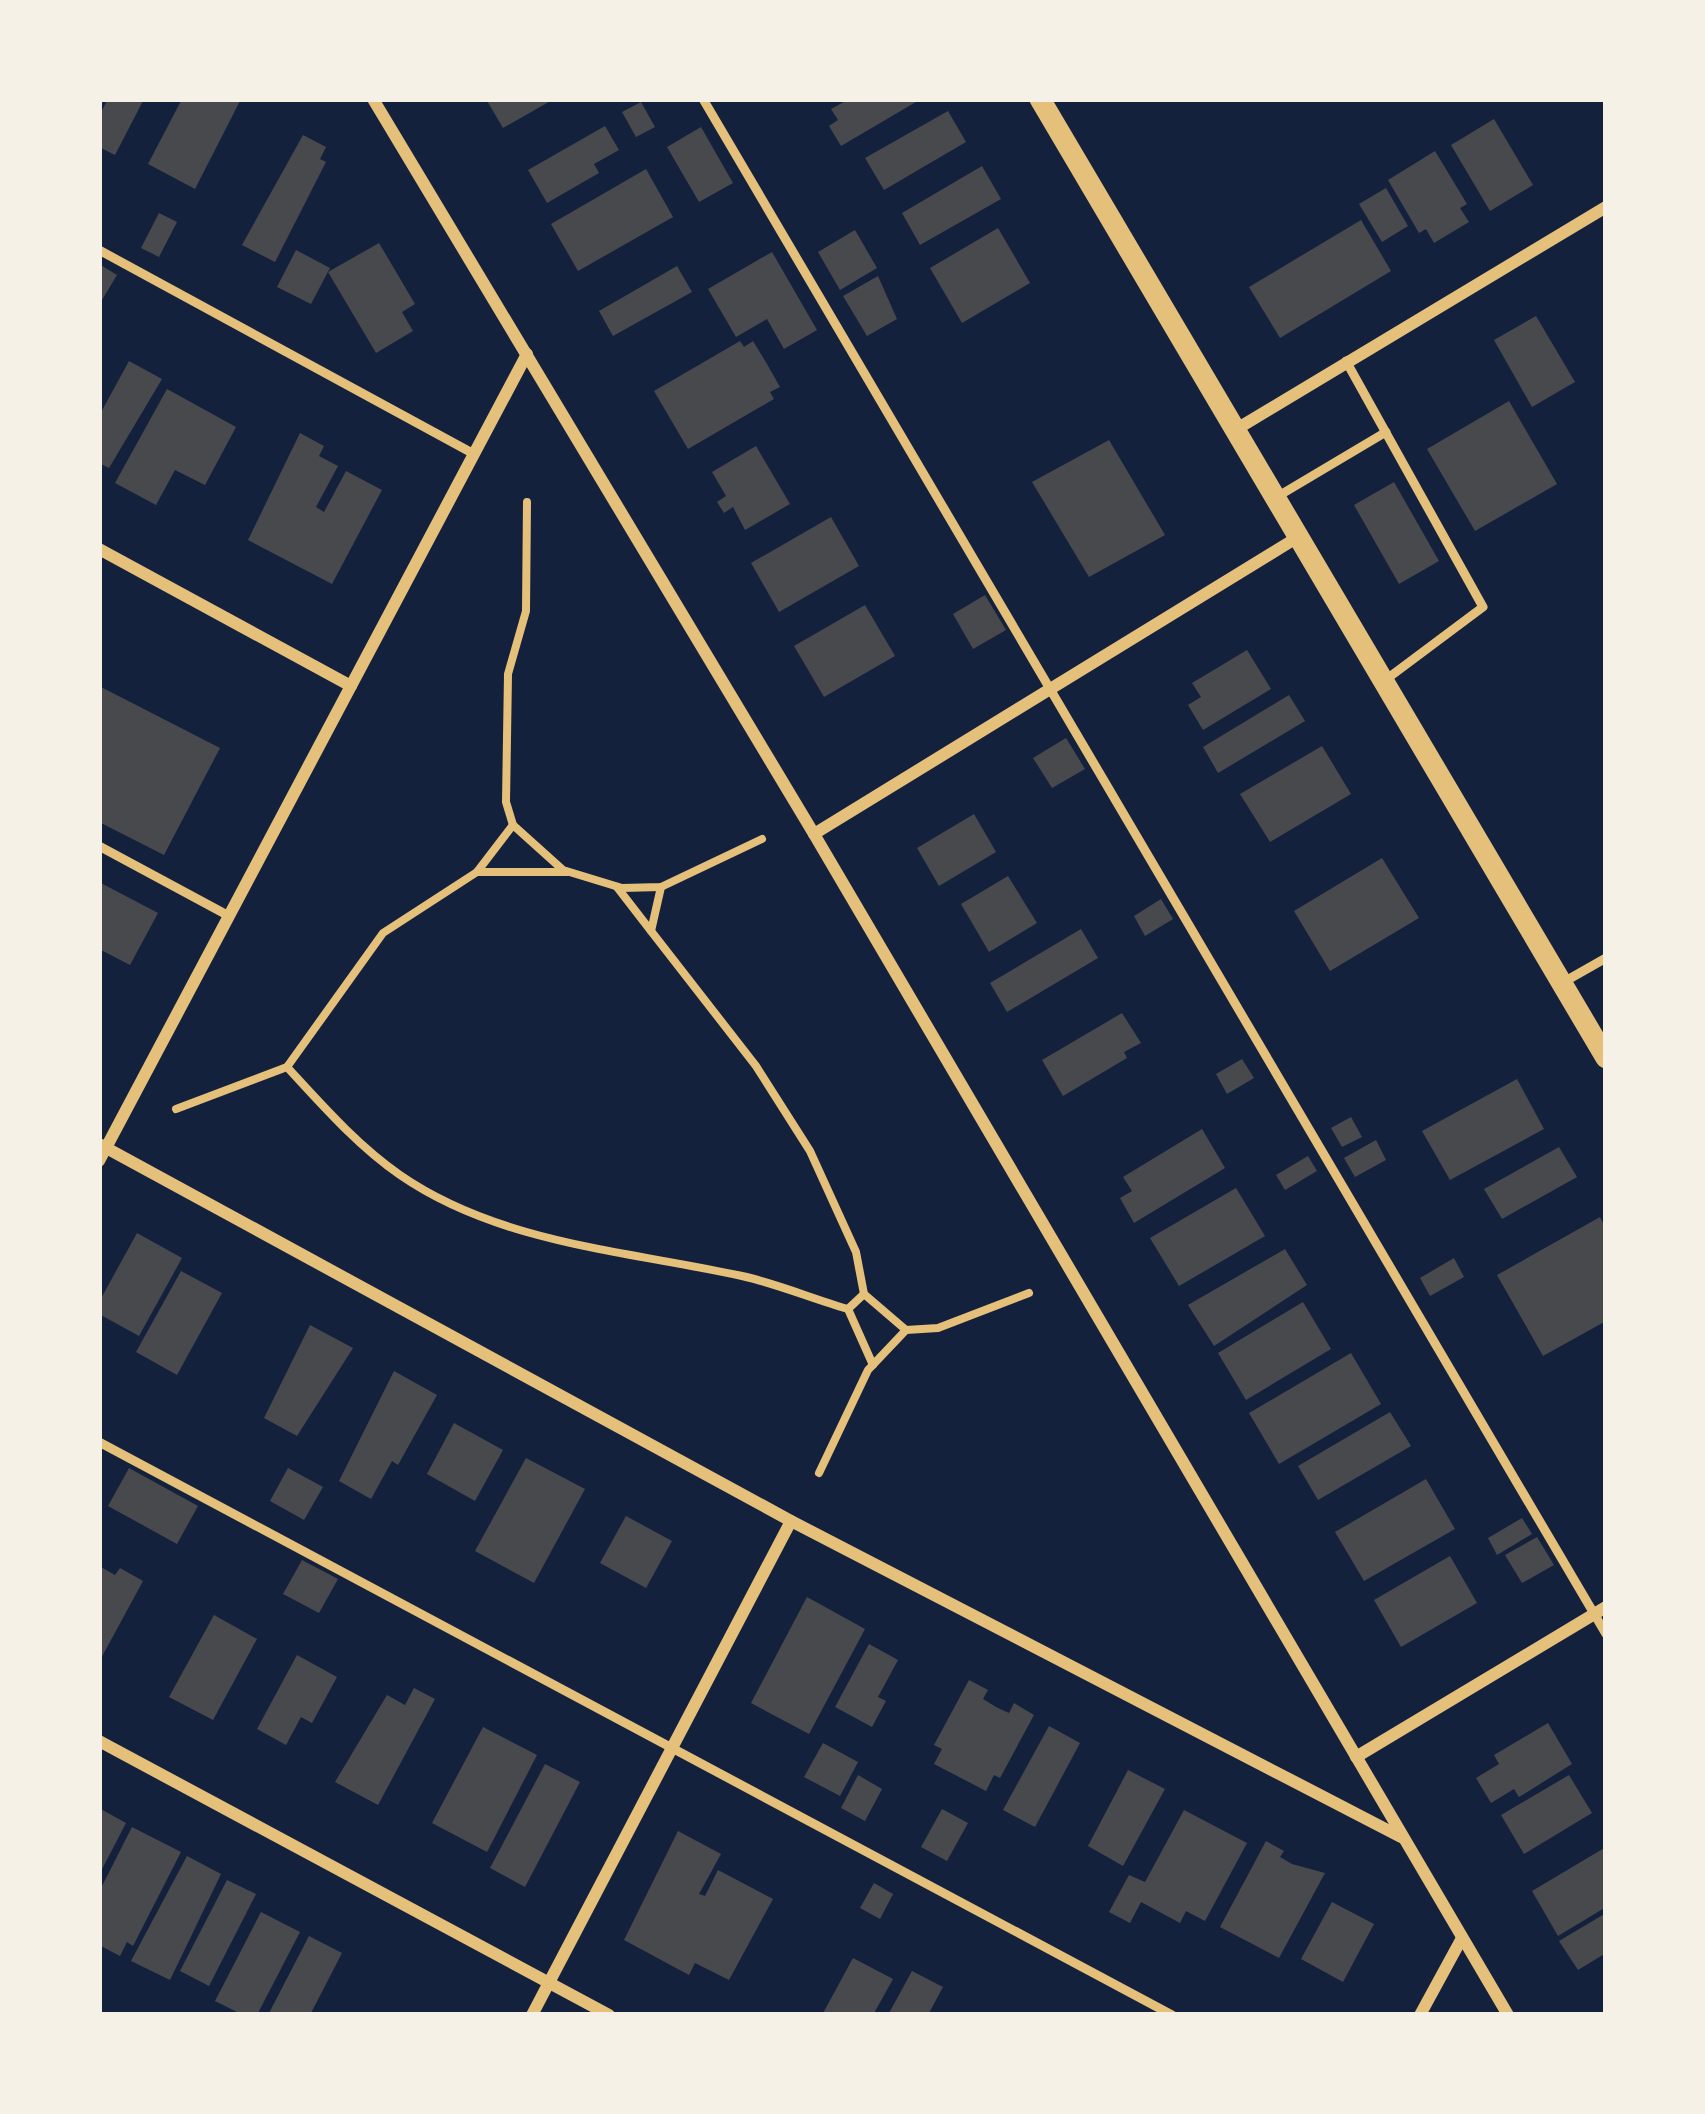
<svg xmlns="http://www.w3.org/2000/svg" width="1705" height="2114" viewBox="0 0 1705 2114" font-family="Raleway,sans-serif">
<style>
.building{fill:#48494c}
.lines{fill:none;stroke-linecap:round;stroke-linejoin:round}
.path{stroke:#e5c07b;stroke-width:8}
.service{stroke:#e5c07b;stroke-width:9}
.minor{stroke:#e5c07b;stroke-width:12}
.tertiary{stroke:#e5c07b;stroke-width:21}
</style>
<rect width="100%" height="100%" fill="#14213d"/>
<!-- building -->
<g class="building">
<path d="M108 99H144L115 155 99 147V116Z"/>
<path d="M182 99H241L195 189 148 164Z"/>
<path d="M486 99H554L503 128Z"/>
<path d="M849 99H921L841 146 829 126 838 120 831 109Z"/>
<path d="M641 102 655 127 636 137 622 112Z"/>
<path d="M948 111 966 142 884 190 865 158Z"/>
<path d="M1494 119 1533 185 1490 211 1451 145Z"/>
<path d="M605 126 619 150 594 164 599 173 547 203 528 170Z"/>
<path d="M701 127 733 183 699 202 667 147Z"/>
<path d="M303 135 326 147 320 159 326 162 275 262 242 245Z"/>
<path d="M1435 151 1467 204 1460 208 1469 222 1434 243 1426 229 1419 233 1388 180Z"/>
<path d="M982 166 1001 199 920 245 902 213Z"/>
<path d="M646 169 673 217 578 271 551 224Z"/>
<path d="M1386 188 1408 226 1382 242 1359 204Z"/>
<path d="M159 213 177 222 159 257 141 248Z"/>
<path d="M1361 220 1391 271 1280 338 1249 287Z"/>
<path d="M998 228 1030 283 962 323 930 268Z"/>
<path d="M855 230 877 268 840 290 818 252Z"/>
<path d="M379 243 415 304 402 312 413 331 376 353 328 272Z"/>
<path d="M296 250 330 268 311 304 277 287Z"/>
<path d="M772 252 817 330 784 349 767 319 736 337 708 289Z"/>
<path d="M99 264 117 275 99 305Z"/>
<path d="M677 266 692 292 613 336 599 311Z"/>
<path d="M878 276 897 319 867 336 843 296Z"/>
<path d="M1536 316 1575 382 1532 407 1494 340Z"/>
<path d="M740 341 744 347 753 341 767 364 780 387 770 392 774 399 688 449 654 391Z"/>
<path d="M129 361 162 379 109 468 99 463V416Z"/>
<path d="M167 389 236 427 205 485 175 470 156 505 115 483Z"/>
<path d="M1509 401 1557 484 1475 531 1427 449Z"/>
<path d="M300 433 324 446 319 456 338 466 316 507 324 512 346 471 382 490 332 584 248 540Z"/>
<path d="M1109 440 1165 535 1089 577 1032 482Z"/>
<path d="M756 446 790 504 745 530 733 507 724 513 717 502 726 496 712 472Z"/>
<path d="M1394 482 1439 561 1399 584 1354 505Z"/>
<path d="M831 517 859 566 779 612 751 563Z"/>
<path d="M985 595 1006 630 973 649 953 614Z"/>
<path d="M865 605 895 656 824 697 794 646Z"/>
<path d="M1247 650 1271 689 1203 730 1188 705 1201 697 1192 683Z"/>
<path d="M99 686 220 748 164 855 99 822Z"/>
<path d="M1289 695 1305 721 1218 773 1203 747Z"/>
<path d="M1066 738 1085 769 1052 788 1033 758Z"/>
<path d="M1322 746 1351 794 1270 842 1240 794Z"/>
<path d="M974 814 996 852 939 886 917 848Z"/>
<path d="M1382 858 1419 918 1330 971 1294 911Z"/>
<path d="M1008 876 1037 923 989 952 961 904Z"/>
<path d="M99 882 158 913 130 965 99 949Z"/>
<path d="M1161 899 1173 919 1145 936 1134 916Z"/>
<path d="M1081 929 1098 958 1007 1012 990 983Z"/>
<path d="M1122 1013 1141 1043 1124 1052 1127 1058 1063 1096 1042 1060Z"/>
<path d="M1242 1059 1254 1078 1227 1094 1216 1074Z"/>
<path d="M1517 1079 1544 1129 1450 1180 1422 1131Z"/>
<path d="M1351 1117 1362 1137 1342 1147 1331 1128Z"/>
<path d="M1202 1129 1225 1168 1134 1223 1120 1198 1132 1191 1123 1177Z"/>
<path d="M1376 1140 1386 1160 1355 1177 1344 1158Z"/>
<path d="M1559 1147 1577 1177 1502 1219 1484 1189Z"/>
<path d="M1308 1156 1317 1171 1285 1190 1276 1175Z"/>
<path d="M1236 1188 1265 1236 1179 1286 1150 1238Z"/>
<path d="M1600 1217 1606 1229V1321L1543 1356 1497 1275Z"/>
<path d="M137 1233 182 1258 139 1336 99 1314V1302Z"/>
<path d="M1285 1249 1307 1285 1214 1346 1188 1305Z"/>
<path d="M1454 1258 1464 1277 1430 1296 1420 1278Z"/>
<path d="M181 1271 222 1293 177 1375 136 1352Z"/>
<path d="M1303 1302 1331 1349 1246 1400 1218 1353Z"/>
<path d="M310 1325 353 1348 297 1436 264 1418Z"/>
<path d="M1351 1353 1381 1404 1279 1464 1249 1413Z"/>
<path d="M394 1371 437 1395 398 1465 392 1461 371 1499 339 1481Z"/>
<path d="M1390 1412 1411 1446 1318 1500 1298 1466Z"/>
<path d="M454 1423 503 1450 475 1501 427 1474Z"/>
<path d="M526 1458 585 1489 534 1583 475 1551Z"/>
<path d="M129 1468 198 1506 177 1544 108 1506Z"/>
<path d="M288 1468 323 1487 304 1520 270 1501Z"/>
<path d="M1426 1479 1455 1529 1364 1581 1335 1532Z"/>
<path d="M626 1516 672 1541 646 1588 600 1563Z"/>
<path d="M1522 1518 1532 1534 1497 1555 1488 1538Z"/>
<path d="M1537 1537 1554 1565 1522 1583 1505 1555Z"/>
<path d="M1450 1556 1477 1603 1401 1647 1374 1600Z"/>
<path d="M302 1560 338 1579 319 1613 283 1594Z"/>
<path d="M99 1566 115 1575 120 1568 143 1581 99 1662Z"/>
<path d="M807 1597 865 1629 809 1734 751 1703Z"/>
<path d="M214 1615 257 1639 213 1720 169 1697Z"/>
<path d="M869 1644 898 1660 878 1697 886 1701 872 1727 835 1707Z"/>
<path d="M297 1655 337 1677 312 1723 301 1717 286 1745 257 1729Z"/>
<path d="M969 1680 988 1690 983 1699 996 1707 1009 1713 1014 1703 1034 1715 1000 1778 994 1775 986 1791 934 1764 942 1749 934 1745Z"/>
<path d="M414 1688 435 1699 378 1805 335 1782 387 1695 405 1705Z"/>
<path d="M1548 1723 1572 1764 1519 1797 1514 1789 1491 1803 1476 1778 1499 1764 1494 1755Z"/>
<path d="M1049 1726 1080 1743 1035 1827 1003 1810Z"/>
<path d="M483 1727 537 1755 487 1852 432 1823Z"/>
<path d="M823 1743 858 1762 840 1796 804 1777Z"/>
<path d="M545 1764 580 1782 525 1887 490 1868Z"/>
<path d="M1128 1770 1165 1789 1123 1866 1088 1846Z"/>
<path d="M858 1775 882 1789 865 1821 841 1808Z"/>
<path d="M1569 1775 1592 1813 1524 1854 1501 1815Z"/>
<path d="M99 1808 126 1823 99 1875Z"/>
<path d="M942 1809 968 1823 947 1861 921 1847Z"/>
<path d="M1184 1810 1247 1843 1205 1921 1186 1911 1180 1923 1141 1902 1130 1923 1109 1912 1129 1875 1145 1882Z"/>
<path d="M132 1827 181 1852 133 1946 127 1942 120 1956 99 1945V1892Z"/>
<path d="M678 1831 721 1854 699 1894 705 1896 718 1870 773 1899 729 1980 695 1963 689 1975 624 1940Z"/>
<path d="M1266 1841 1284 1851 1280 1857 1292 1864 1325 1873 1279 1958 1220 1927Z"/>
<path d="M1606 1847V1907L1558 1936 1532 1891Z"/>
<path d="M187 1856 221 1874 170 1980 131 1961Z"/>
<path d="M227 1880 256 1894 209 1986 180 1971Z"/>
<path d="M874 1883 893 1894 880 1919 860 1908Z"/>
<path d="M1332 1902 1374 1924 1343 1982 1301 1959Z"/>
<path d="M261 1912 300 1932 257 2015H243L215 2001Z"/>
<path d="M1606 1913V1953L1578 1970 1559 1941Z"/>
<path d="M309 1936 342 1953 310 2015H268Z"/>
<path d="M853 1958 893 1979 873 2015H822Z"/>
<path d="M912 1971 943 1987 928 2015H888Z"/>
</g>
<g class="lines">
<!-- path -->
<g class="path">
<path d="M527 502 526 611 508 674 506 802 513 825 563 870 622 888 661 887 762 839"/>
<path d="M513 825 477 872H567"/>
<path d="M617 887 651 931 661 887"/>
<path d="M651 931 756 1066 810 1151 856 1252 864 1294 906 1330 938 1328 1029 1293"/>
<path d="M287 1067 383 933 477 872"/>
<path d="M176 1109 287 1067C322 1105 357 1145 400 1175 500 1244 628 1251 742 1276 778 1284 813 1299 848 1309"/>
<path d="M864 1294 848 1309 873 1365"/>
<path d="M819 1473 868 1370 906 1330"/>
</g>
<!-- service -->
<g class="service">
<path d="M703 99 1606 1634"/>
<path d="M99 250 474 454"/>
<path d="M1346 361 1483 607 1384 681"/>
<path d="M1275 498 1386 432"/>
<path d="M99 846 229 916"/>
<path d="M1562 983 1606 958"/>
<path d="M99 1442 1172 2015"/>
</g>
<!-- minor -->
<g class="minor">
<path d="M373 99 814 834 1508 2015"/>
<path d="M1235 430 1606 207"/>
<path d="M99 549 351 686"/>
<path d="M814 834 1298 537"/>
<path d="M99 1144 791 1521 1401 1837"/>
<path d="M99 1161 527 354"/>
<path d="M99 1741 609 2015"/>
<path d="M1356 1757 1606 1607"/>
<path d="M532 2015 791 1521"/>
<path d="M1420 2015 1462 1938"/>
</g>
<!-- tertiary -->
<path class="tertiary" d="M1040 99 1606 1058"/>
</g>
<!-- border -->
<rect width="1705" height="2114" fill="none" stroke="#f6f1e7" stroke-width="204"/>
</svg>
